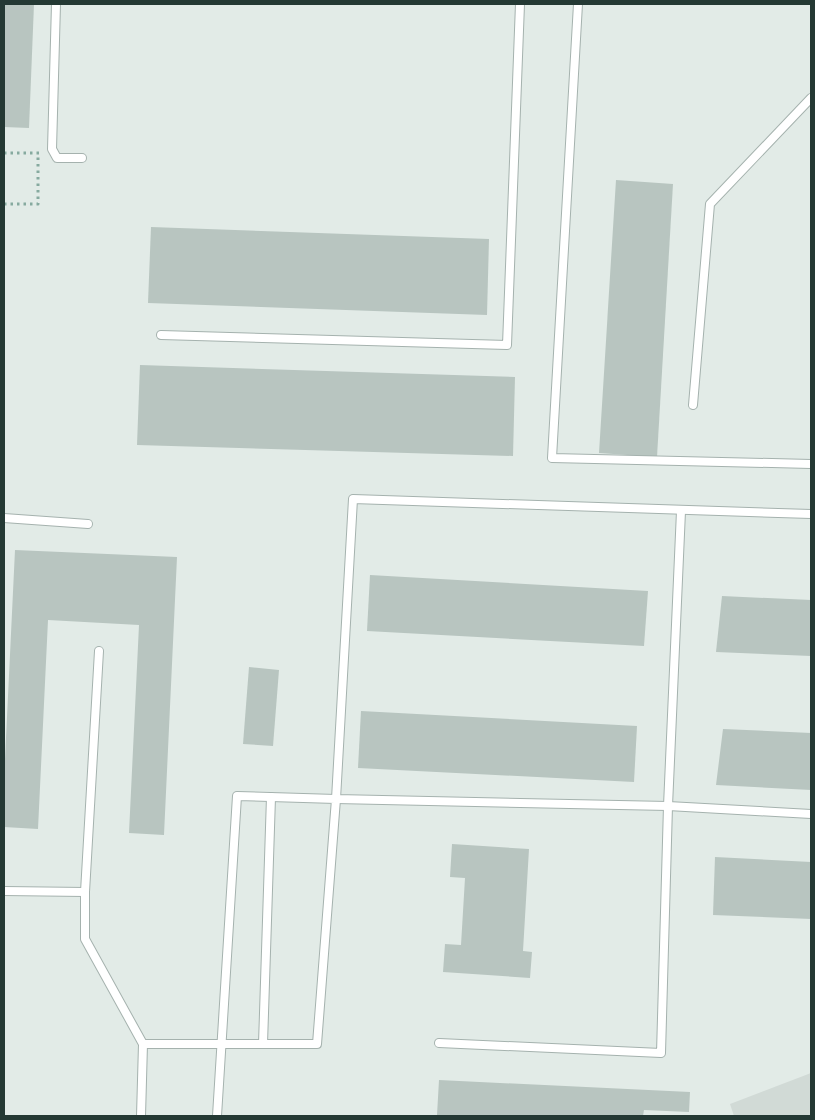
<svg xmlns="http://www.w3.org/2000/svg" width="815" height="1120" viewBox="0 0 815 1120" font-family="Montserrat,sans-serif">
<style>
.built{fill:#d1dad6}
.building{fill:#b8c5c0}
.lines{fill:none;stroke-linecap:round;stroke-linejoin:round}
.service-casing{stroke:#a5b2ae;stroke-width:10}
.path{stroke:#86aa9f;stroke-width:3;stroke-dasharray:2.5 4;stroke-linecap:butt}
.service{stroke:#fff;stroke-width:8}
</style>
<rect width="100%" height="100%" fill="#e2ebe7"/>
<!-- built -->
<path class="built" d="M811 1073V1116H734L730 1104Z"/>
<!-- building -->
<g class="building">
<path d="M4 4H34L29 128 4 127Z"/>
<path d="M616 180 673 184 657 457 599 453Z"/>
<path d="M151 227 489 239 487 315 148 303Z"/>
<path d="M140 365 515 377 513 456 137 445Z"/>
<path d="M15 550 177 557 164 835 129 833 139 625 48 620 38 829 4 827V780Z"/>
<path d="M370 575 648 591 644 646 367 631Z"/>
<path d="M722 596 811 600V656L716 652Z"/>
<path d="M249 667 279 670 273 746 243 744Z"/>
<path d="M361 711 637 726 634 782 358 768Z"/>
<path d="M723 729 811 733V790L716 785Z"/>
<path d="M452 844 529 849 523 951 532 952 530 978 443 972 445 944 461 945 465 878 450 877Z"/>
<path d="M715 857 811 862V919L713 915Z"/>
<path d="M439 1080 690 1092 689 1112 644 1110 643 1116 437 1115Z"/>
</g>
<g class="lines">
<!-- service casing -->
<g class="service-casing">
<g id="service">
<path d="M56 4 52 149 57 158H82"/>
<path d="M578 4 552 458 811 464"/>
<path d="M161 335 507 345 520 4"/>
<path d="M693 405 710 204 811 98"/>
<path d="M811 514 353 499 336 799 668 806 811 814"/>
<path d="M4 518 88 524"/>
<path d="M99 651 85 892V939L143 1044 141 1116"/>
<path d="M4 891 85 892"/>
<path d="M439 1043 661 1053 668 806 681 511"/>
<path d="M143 1044C201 1044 259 1044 317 1044L336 799 237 796 217 1116"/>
<path d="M263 1044 271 797"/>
</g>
</g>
<!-- path -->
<g class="path">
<path d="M4 153H39"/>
<path d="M4 204H38V154"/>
</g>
<!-- service -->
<use href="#service" class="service"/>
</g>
<!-- border -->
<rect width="815" height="1120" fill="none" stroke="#243934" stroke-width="10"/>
</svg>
